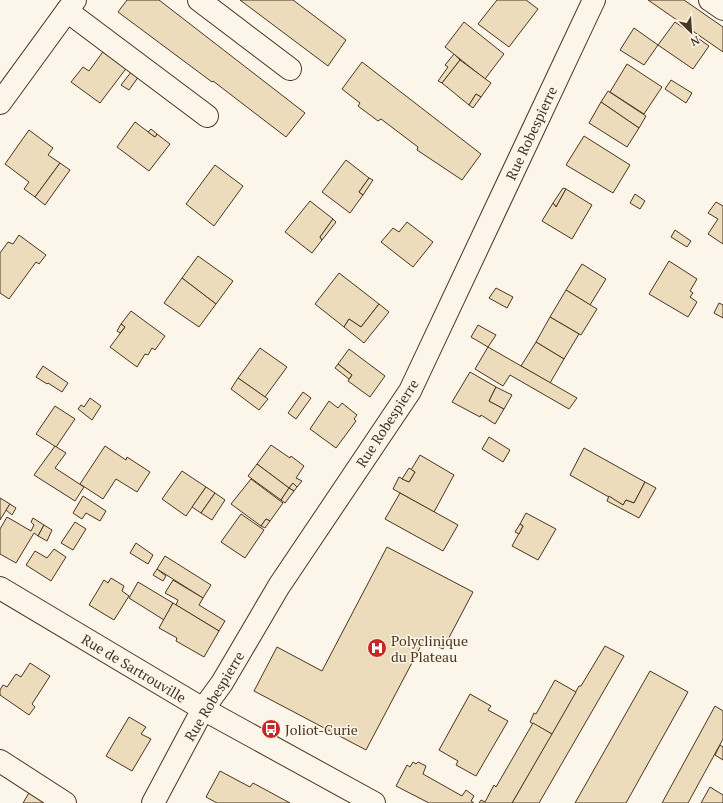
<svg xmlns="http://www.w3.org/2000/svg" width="723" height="803" viewBox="0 0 723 803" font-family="'PT Serif',serif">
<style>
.building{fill:#ecdcbc;stroke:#4a3520}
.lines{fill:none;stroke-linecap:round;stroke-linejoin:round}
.minor-casing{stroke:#4a3520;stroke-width:24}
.minor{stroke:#fbf6e9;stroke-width:22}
.labels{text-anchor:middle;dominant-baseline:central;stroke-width:3;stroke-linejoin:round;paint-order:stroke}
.street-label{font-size:14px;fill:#4a3520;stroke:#fbf6e9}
.poi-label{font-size:14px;fill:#4a3520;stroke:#fbf6e9;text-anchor:start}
</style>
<rect width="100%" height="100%" fill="#fbf6e9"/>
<!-- building -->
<g class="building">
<path d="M127 0H159L305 113 286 137 213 81 212 82 118 12Z"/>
<path d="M240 0H293L346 40 328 66Z"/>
<path d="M497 0H526L538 9 509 47 478 24Z"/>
<path d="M648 0H684L723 27V52Z"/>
<path d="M464 22 504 54 485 79 445 47Z"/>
<path d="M675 22 709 46 693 69 658 45Z"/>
<path d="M634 28 658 45 644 65 620 50Z"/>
<path d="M105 49 128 66 100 103 71 82 83 67 89 71Z"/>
<path d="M454 54 460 60 442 83 438 81 448 67 445 65Z"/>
<path d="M460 60 491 83 481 97 476 94 469 105 442 83Z"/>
<path d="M362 62 481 154 462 180 417 150 418 147 381 119 378 121 358 106 360 103 342 89Z"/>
<path d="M627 64 662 87 644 114 610 92Z"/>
<path d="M132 71 139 76 129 90 121 85Z"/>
<path d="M671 80 692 93 686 103 665 89Z"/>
<path d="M608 91 646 116 639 128 601 102Z"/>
<path d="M476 94 481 97 473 108 469 105Z"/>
<path d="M601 102 639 128 627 147 589 123Z"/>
<path d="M135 122 155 137 157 134 170 144 149 171 117 147Z"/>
<path d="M151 129 157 134 155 137 148 132Z"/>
<path d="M29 130 53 148 48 155 60 163 35 197 24 189 29 182 5 164Z"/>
<path d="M584 136 630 165 613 193 566 165Z"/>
<path d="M346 160 369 178 359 192 363 195 350 213 322 192Z"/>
<path d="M60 163 70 170 45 205 35 197Z"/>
<path d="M215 165 243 186 214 226 186 204Z"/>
<path d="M369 178 373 180 363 195 359 192Z"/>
<path d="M563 188 566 189 556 207 553 203Z"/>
<path d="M566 189 592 205 572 239 542 221 553 203 556 207Z"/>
<path d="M635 194 645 201 640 209 630 203Z"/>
<path d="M310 201 333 219 320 237 322 240 312 253 285 232Z"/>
<path d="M716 202 723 206V244L708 234 718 219 708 213Z"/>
<path d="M333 219 336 222 322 240 320 237Z"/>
<path d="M407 222 433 242 413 267 381 242 393 228 399 232Z"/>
<path d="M675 230 691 241 687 247 671 237Z"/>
<path d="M19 235 46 255 39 264 36 262 9 299 0 293V253L8 242 13 244Z"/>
<path d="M198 256 233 281 216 304 182 278Z"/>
<path d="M669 261 697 279 690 291 693 293 690 297 697 302 688 317 649 294Z"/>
<path d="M582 264 606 279 590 305 566 290Z"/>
<path d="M339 273 379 304 361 327 349 319 344 327 315 304Z"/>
<path d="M182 278 216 304 199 327 164 303Z"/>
<path d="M496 288 513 297 507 308 489 298Z"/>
<path d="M566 290 597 309 581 335 550 317Z"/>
<path d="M719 303 723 305V318L714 313Z"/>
<path d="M379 304 389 312 364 343 344 327 349 319 361 327Z"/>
<path d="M131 311 165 336 155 350 152 348 148 355 145 354 137 367 110 347 125 327 121 324Z"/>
<path d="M550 317 579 334 564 359 536 342Z"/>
<path d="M121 324 125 327 120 333 117 331Z"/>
<path d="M478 325 496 335 488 347 471 337Z"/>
<path d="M536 342 564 359 550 383 521 366Z"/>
<path d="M488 347 577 398 569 409 510 375 503 386 475 369Z"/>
<path d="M260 348 287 367 265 397 238 378Z"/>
<path d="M349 349 385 376 370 397 348 381 352 375 338 364Z"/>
<path d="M338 364 352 375 349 379 335 368Z"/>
<path d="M43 366 68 383 62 392 48 383 47 384 36 377Z"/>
<path d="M470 372 496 387 489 401 504 409 495 424 481 415 480 417 452 402Z"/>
<path d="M238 378 268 399 259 410 231 389Z"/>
<path d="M496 387 512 395 504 409 489 401Z"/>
<path d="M303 392 311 398 296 419 288 413Z"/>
<path d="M90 398 101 406 92 420 78 409 81 405 84 407Z"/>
<path d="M329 401 338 408 342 403 357 415 354 419 356 421 336 448 310 429Z"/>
<path d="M55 406 75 419 56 447 36 434Z"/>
<path d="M489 437 510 450 503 462 482 449Z"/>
<path d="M271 445 290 458 291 456 304 466 296 478 302 481 297 487 293 483 289 488 257 464Z"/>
<path d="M55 446 66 453 55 468 84 487 75 501 34 475Z"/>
<path d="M105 446 126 460 127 457 150 472 137 492 116 479 103 499 80 484Z"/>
<path d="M584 448 645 482 634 503 626 500 623 505 570 475Z"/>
<path d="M420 455 454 475 434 512 393 489 399 477 409 482 415 472 411 470Z"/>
<path d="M257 464 289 488 281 500 248 476Z"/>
<path d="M409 468 415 472 409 482 402 479Z"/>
<path d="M182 471 206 487 186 516 162 499Z"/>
<path d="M251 479 283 503 270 521 266 519 261 526 231 504Z"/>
<path d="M645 482 656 488 639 518 607 501 609 496 623 505 626 500 634 503Z"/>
<path d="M293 483 297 487 294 491 289 488Z"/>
<path d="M206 487 215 493 201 513 192 507Z"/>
<path d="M289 488 294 491 285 503 281 500Z"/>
<path d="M215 493 225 500 212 520 201 513Z"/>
<path d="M400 493 458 525 443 551 385 519Z"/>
<path d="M83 496 106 511 100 521 86 513 82 519 73 513Z"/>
<path d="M0 498 10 504 0 520Z"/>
<path d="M10 504 16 508 12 515 6 510Z"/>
<path d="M526 513 556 529 538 560 512 546 523 526 520 524Z"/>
<path d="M241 514 264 530 245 558 221 542Z"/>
<path d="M7 517 31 531 34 525 31 522 33 518 44 525 38 536 34 533 16 563 0 554V529Z"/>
<path d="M266 519 270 521 265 528 261 526Z"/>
<path d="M75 522 86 529 73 550 61 543Z"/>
<path d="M520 524 523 526 519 534 515 532Z"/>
<path d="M44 525 52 530 47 541 38 536Z"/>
<path d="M136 543 153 555 148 564 130 553Z"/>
<path d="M387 547 473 592 443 649 424 640 366 750 254 691 277 647 322 671Z"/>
<path d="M54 549 66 557 51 581 26 565 35 551 47 558Z"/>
<path d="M165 556 211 585 203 598 157 569Z"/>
<path d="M157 569 166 576 163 581 153 575Z"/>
<path d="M111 578 124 586 122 591 129 596 114 620 89 605 104 580 108 583Z"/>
<path d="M173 580 203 598 199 605 225 621 219 631 176 605 178 600 165 593Z"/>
<path d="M138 582 173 603 164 620 129 598Z"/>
<path d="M173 603 219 631 204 657 176 641 177 638 159 628Z"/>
<path d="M605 646 624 656 539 803H512L579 686H581Z"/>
<path d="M30 663 50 676 32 704 35 707 29 715 0 695V690L3 685 7 687 16 674 21 677Z"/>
<path d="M650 671 688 692 626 803H575Z"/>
<path d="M555 680 576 692 552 734 530 722 534 713 536 714Z"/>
<path d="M470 694 491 706 488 710 508 721 476 776 456 765 458 761 439 750Z"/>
<path d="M715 706 723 711V739L688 803H662Z"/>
<path d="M129 717 146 727 141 734 151 739 132 771 106 756Z"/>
<path d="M533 723 552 734 512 803H479L481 800 485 802 494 785 496 787Z"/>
<path d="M720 745 723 747V760L715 755Z"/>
<path d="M413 762 416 764 418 762 426 766 423 774 462 796 466 790 474 796 471 801 474 803H429L396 786 407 765 410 767Z"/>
<path d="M220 771 250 787 253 783 290 803H217L206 797Z"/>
<path d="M710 787 723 795V803H701Z"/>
<path d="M30 791 50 803H23Z"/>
</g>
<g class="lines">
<!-- minor casing -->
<g class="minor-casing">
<g id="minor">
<path d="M199 0 290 69"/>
<path d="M710 0 723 9"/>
<path d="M67 11 207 116"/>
<path d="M0 103 75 0"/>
<path d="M0 588 203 709 374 803"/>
<path d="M0 761 65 803"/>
<path d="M153 803 203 709 222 683 279 586 410 391 594 0"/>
</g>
</g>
<!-- minor -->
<use href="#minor" class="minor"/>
</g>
<!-- icons -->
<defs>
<g id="hospital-disc" transform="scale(1)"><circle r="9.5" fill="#c62828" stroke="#fbf6e9"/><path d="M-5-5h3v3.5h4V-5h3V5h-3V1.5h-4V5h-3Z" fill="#fff"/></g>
<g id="bus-disc" transform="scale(1)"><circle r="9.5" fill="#c62828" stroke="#fbf6e9"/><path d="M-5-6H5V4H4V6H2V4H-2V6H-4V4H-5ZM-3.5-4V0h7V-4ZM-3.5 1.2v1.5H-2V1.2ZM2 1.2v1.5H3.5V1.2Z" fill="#fff"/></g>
</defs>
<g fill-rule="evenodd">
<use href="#hospital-disc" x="377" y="648"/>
<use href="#bus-disc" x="271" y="729"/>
</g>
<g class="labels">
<!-- street labels -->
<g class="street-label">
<text transform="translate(531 133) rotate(-65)">Rue Robespierre</text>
<text transform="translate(387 423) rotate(-57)">Rue Robespierre</text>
<text transform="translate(134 668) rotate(31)">Rue de Sartrouville</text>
<text transform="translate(214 696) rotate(-59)">Rue Robespierre</text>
</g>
<!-- poi labels -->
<g class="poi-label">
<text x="391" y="640">Polyclinique<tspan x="391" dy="16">du Plateau</tspan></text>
<text x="285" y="729">Joliot-Curie</text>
</g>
</g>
<!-- north arrow -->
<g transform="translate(691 32) rotate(155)" stroke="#fbf6e9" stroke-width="3" paint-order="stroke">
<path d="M0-3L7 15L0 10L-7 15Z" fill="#4a3520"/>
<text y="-6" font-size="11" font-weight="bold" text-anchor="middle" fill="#4a3520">N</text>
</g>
</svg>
